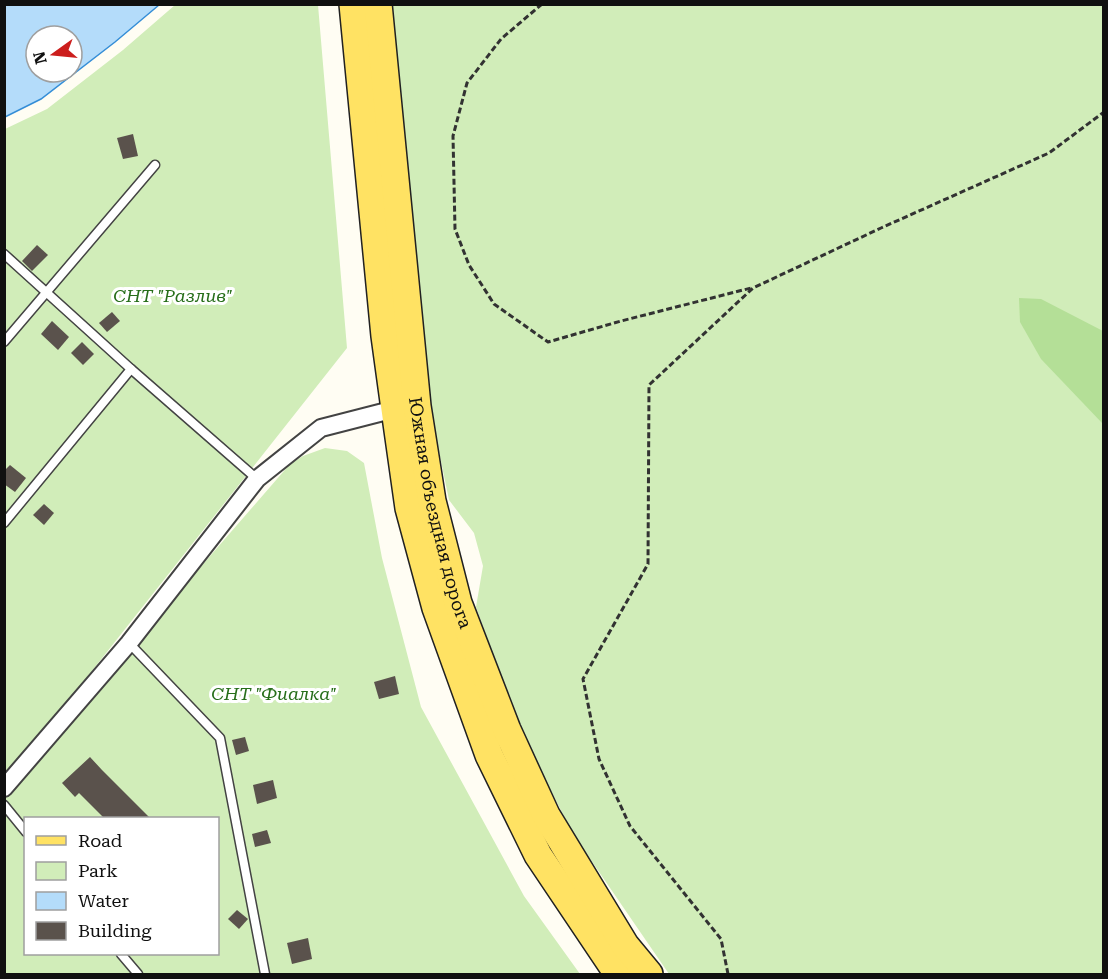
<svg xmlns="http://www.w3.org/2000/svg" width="1108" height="979" viewBox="0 0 1108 979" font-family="'Roboto Serif',serif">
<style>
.green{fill:#d1edb9;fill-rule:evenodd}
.forest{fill:#b4df97}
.water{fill:#b4dcfa;stroke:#358ed7;stroke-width:1.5;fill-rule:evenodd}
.building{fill:#5a524c}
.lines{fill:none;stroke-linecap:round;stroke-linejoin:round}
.service-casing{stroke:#434343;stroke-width:11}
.minor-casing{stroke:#434343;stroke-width:20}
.primary-casing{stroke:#212121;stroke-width:30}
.path{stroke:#323232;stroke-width:3;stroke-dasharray:6 3;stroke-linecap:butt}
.service{stroke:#fff;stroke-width:8}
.minor{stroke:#fff;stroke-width:16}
.primary{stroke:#ffe263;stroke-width:27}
.labels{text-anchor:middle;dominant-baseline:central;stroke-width:6;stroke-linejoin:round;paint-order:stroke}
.park-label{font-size:18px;font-style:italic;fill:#276e1a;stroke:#fff}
.street-label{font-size:18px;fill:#101010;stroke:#fff}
</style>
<rect width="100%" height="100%" fill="#fffdf3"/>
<!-- green -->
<g class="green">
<path d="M175 5H318L347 348 5 781V129L47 109 123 50Z"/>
<path d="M392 5H1103V974H669L573 834 520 730 476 607 483 566 474 533 449 500 426 389Z"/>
<path d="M325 448 347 451 364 463 382 558 421 707 524 896 580 974H5V792L290 464 303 456ZM26 818H218V954H26Z"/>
</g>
<!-- forest -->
<path class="forest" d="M1019 298 1041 299 1103 331V424L1041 359 1020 322Z"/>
<!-- water -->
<path class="water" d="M8 4H159V5L115 42 41 99 5 117 4 6ZM36 36H72V72H36Z"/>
<!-- building -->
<g class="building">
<path d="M133 134 138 156 123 159 117 138Z"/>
<path d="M37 245 48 255 32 271 22 261Z"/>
<path d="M112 312 120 321 107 332 99 323Z"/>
<path d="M52 321 69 337 58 350 41 334Z"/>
<path d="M82 342 94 354 83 365 71 353Z"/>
<path d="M10 465 26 478 15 492 4 484V471Z"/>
<path d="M44 504 54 513 44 525 33 515Z"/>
<path d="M395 676 399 694 379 699 374 682Z"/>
<path d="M245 737 249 751 236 755 232 740Z"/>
<path d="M90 757 102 770 151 819H105L79 793 75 797 62 783Z"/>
<path d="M273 780 277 798 257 804 253 785Z"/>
<path d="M267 830 271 843 255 847 252 834Z"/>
<path d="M237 910 248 919 239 929 228 919Z"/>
<path d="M308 938 312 959 292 964 287 943Z"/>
</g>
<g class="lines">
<!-- service casing -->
<g class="service-casing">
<g id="service">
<path d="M4 254 131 369"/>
<path d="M4 342 155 165"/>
<path d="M4 523 131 369 257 479"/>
<path d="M129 643 220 738 265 974"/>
<path d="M4 805 26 832"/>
<path d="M121 954 138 974"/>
</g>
</g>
<!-- minor casing -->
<g class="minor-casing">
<path id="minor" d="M4 788 129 643 257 479 321 428 395 409"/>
</g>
<!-- primary casing -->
<g class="primary-casing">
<g id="primary">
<path d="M353 4 385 336 395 409 409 508 436 608 489 755 538 855 618 974"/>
<path id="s1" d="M378 4 417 406 432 501 458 603 507 730 546 815 625 945 649 974"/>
</g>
</g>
<!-- path -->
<g class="path">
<path d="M542 4 501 39 467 83 453 136 455 229 469 265 494 304 548 342 621 321 751 288"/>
<path d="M728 974 721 939 630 826 599 759 583 679 648 564 649 385 753 288 881 228 1049 153 1104 112"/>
</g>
<!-- service -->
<use href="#service" class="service"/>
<!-- minor -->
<use href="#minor" class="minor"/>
<!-- primary -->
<use href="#primary" class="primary"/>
</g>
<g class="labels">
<!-- park labels -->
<g class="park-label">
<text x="173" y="295">СНТ "Разлив"</text>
<text x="274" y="693">СНТ "Фиалка"</text>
</g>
<!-- street labels -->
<g class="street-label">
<text stroke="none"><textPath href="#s1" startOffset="513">Южная объездная дорога</textPath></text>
</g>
</g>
<!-- border -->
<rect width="1108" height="979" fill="none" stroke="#101010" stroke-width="12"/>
<!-- legend -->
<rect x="24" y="817" width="195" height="138" fill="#ffffff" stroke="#9f9f9f" stroke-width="1.5"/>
<rect x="36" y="836" width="30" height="9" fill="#ffe263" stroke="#9f9f9f" stroke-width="1.5"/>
<text x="78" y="847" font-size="18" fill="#101010">Road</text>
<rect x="36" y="862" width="30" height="18" fill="#d1edb9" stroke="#9f9f9f" stroke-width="1.5"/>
<text x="78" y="877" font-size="18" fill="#101010">Park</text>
<rect x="36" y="892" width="30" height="18" fill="#b4dcfa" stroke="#9f9f9f" stroke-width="1.5"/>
<text x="78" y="907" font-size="18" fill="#101010">Water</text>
<rect x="36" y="922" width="30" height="18" fill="#5a524c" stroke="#9f9f9f" stroke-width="1.5"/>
<text x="78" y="937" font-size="18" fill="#101010">Building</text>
<!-- north arrow -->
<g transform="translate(54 54) rotate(255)"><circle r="28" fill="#ffffff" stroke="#9f9f9f" stroke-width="1.5"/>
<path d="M0-4.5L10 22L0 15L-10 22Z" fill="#cc1e1d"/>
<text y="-9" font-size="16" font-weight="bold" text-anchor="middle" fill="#101010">N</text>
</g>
</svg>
